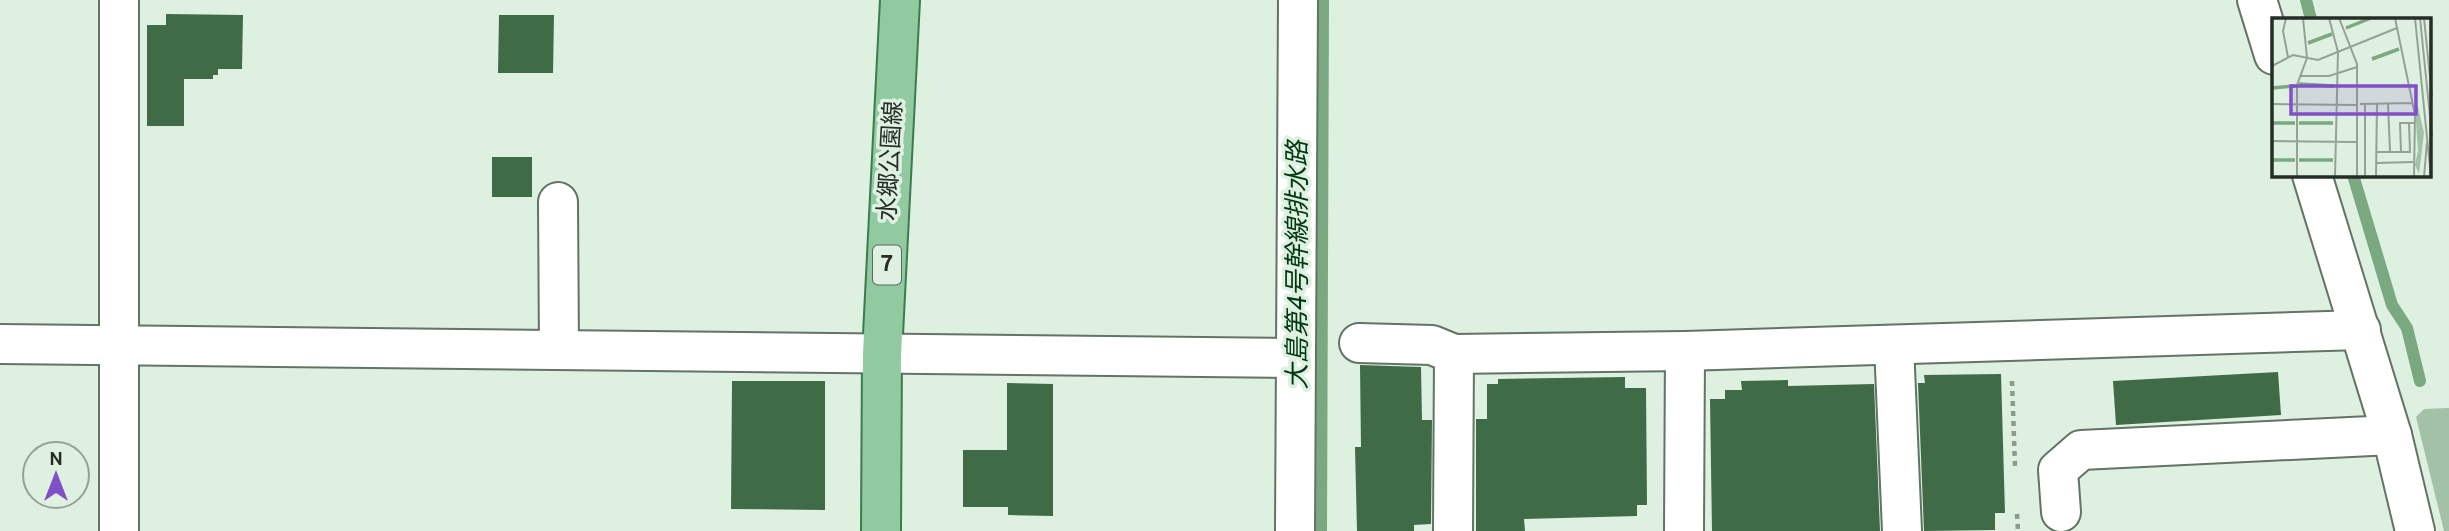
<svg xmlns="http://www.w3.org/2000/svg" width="2449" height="531" viewBox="0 0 2449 531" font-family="Overpass,'Noto Sans JP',sans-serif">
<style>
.green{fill:#a2c1a7}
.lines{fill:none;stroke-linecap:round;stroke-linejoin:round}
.stream{stroke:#79a881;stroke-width:12}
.building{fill:#3f6b47}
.minor-casing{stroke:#637365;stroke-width:42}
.major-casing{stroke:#3c7c4c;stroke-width:42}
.path{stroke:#8d9a8e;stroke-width:4.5;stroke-dasharray:5 5;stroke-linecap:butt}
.minor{stroke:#fff;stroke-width:38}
.major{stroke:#91caa0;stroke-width:38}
.labels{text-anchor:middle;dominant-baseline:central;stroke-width:7;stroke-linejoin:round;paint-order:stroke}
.shield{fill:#def0e0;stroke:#5d685e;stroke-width:2}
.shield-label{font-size:23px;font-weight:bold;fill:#262d27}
.street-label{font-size:24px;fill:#262d27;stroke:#def0e0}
.water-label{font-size:26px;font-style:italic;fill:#003813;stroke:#def0e0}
.inset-river{fill:none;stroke:#79a881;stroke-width:3.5}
.inset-road{fill:none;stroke:#94a296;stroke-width:2}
.view{fill:#8150c8;fill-opacity:0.15;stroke:#8150c8;stroke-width:3.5}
.inset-edge{fill:none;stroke:#262d27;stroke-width:3.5}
</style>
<rect width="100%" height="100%" fill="#def0e0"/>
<!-- green -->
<path class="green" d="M2449 408V531H2444L2416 417 2424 409Z"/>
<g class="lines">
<!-- stream -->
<g class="stream">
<path d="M2306 0 2311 19"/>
<path d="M2353 175 2392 305 2407 328 2420 381"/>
<path d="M1321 531 1323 0"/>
</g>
</g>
<!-- building -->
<g class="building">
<path d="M166 14 243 15 242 69H218V75H213V79H184V126H147V25H166Z"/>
<path d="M499 15H554L553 73H498Z"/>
<rect x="492" y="157" width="40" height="40"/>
<path d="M1360 365 1421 367 1422 420H1432L1431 524 1414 525V531H1357L1355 447H1361Z"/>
<path d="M2278 372 2281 415 2116 425 2113 381Z"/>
<path d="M2001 374 2005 513H1995V530L1924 531 1918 383H1925L1924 375Z"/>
<path d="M1625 377V388H1646L1647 505H1637V516L1524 519 1525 531H1476V419H1487V384H1498V379Z"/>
<path d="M1788 380V386L1874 384 1880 531H1712L1710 399H1725V390H1742L1741 381Z"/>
<path d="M732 381H825V510L731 509Z"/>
<path d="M1007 383 1053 384V516L1008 515V507H963V450H1007Z"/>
</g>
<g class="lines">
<!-- minor casing -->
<g class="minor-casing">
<g id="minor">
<path d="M119 0V531"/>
<path d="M2257 0 2274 55"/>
<path d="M2312 175 2392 435 2415 531"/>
<path d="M558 202 559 350"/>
<path d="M1359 343 1432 345 1454 354 1685 351 2361 330"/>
<path d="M0 344 1296 358"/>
<path d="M1894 345 1902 531"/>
<path d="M2061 512 2058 470 2081 450 2392 435"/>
<path d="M1295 531 1298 0"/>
<path d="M1453 531 1454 354"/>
<path d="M1684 531 1685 351"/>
</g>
</g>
<!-- major casing -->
<g class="major-casing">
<path id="major" d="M881 531 882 354 900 0"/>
</g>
<!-- path -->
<g class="path">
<path d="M2012 381 2015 466"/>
<path d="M2017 514 2018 531"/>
</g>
<!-- minor -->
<use href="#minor" class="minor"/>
<!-- major -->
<use href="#major" class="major"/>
</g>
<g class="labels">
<!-- shield labels -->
<rect class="shield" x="873" y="245.5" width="28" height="39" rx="5"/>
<g class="shield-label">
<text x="887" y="265">7</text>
</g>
<!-- street labels -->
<g class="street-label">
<text transform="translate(892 161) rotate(-87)">水郷公園線</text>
</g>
<!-- water labels -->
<g class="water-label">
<text transform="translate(1299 265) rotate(-90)">大島第4号幹線排水路</text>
</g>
</g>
<!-- overview -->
<g transform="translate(2272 18)">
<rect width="159" height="159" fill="#def0e0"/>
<path d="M143 89H146L152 115 147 156 143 147 146 133Z" fill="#a2c1a7"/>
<path class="inset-river" d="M74 10 99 0M36 25 60 16M100 41 127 31M27 66 62 68M0 70 23 68M0 105H23M27 105H61M0 142H23M27 142H61"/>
<path class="inset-road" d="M14 0 11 13 16 39M31 0 35 40M57 0 66 34 63 159M67 0 85 46V159M123 0 143 97 142 159M143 0 159 159M148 0 160 118M152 0 160 79M0 48 21 37 46 42 125 10M28 58H57L85 49M0 86 85 87M88 86 140 85M116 86 118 133M0 123 85 124M105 134H138L137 105M129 134 128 105H143M105 145 141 144M25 159V67L35 40M93 159V86M104 159 105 86M152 159 155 124"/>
<path class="view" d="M19 68H144V96H19Z"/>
<rect width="159" height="159" class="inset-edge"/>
</g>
<!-- north arrow -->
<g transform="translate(56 475)"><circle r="33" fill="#def0e0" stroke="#94a296" stroke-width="2"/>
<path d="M0-5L12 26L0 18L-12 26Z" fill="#8150c8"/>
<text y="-10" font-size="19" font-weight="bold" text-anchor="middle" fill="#262d27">N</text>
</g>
</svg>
